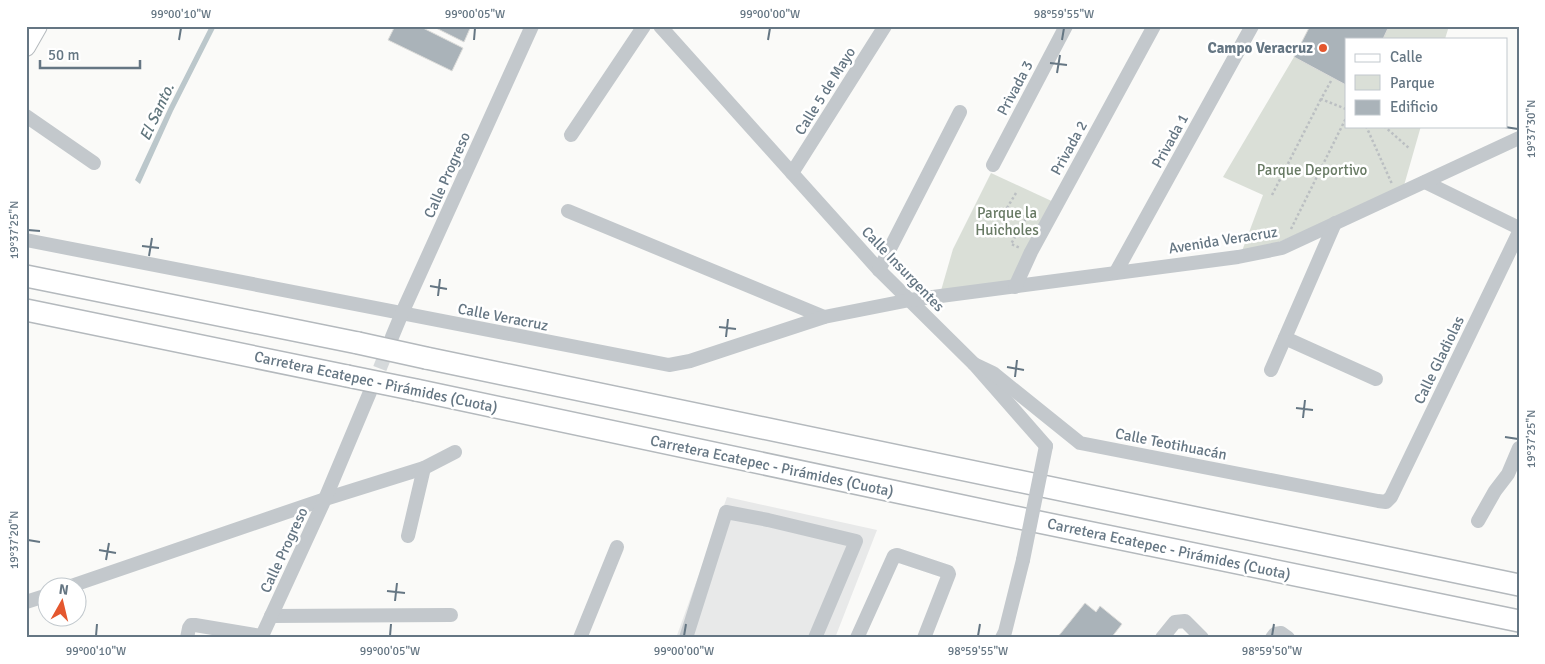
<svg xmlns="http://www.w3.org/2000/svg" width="1545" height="664" viewBox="0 0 1545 664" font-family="Signika,sans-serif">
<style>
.built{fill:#e8e9e9}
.green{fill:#dadfd7}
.water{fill:#bbc7cb}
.building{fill:#aab3b9;stroke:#dcdcda}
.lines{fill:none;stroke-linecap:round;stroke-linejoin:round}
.minor-tunnel{stroke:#d5d9db;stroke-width:14;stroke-dasharray:14 7;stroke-linecap:butt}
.major-casing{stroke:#b5babe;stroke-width:20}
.highway-casing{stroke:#b4b9bd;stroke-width:24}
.path{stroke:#bbbfc2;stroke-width:2.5;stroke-dasharray:2.5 2.5;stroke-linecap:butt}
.minor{stroke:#c3c8cc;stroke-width:14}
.major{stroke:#fff;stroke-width:18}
.highway{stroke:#fff;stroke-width:21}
.highway-bridge-casing{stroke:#b4b9bd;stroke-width:24;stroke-linecap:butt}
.minor-bridge{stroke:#c3c8cc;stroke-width:14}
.highway-bridge{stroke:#fff;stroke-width:21}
.ticks{fill:none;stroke:#657683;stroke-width:2}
.poi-dot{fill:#e4572e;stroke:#fff;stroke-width:2}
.labels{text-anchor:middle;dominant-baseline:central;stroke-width:5;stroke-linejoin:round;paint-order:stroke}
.poi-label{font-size:15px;font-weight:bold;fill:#657683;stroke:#fff;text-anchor:end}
.street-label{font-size:15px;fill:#657683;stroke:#fff}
.park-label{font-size:15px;fill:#687a64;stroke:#fff}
.water-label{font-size:16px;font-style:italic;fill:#60757c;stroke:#fff}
.neatline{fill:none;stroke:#657683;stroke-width:2}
.ticks-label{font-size:12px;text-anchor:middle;fill:#657683}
</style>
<rect width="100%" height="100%" fill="#fafaf8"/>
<!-- built -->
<path class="built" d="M727 497 877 530 835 638H676Z"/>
<!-- green -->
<g class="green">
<path d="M1310 26H1449L1445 39H1346V126H1421L1403 189 1239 259 1263 195 1223 177 1294 57Z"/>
<path d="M991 173 1058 204 1012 286 940 294 953 249Z"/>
</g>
<!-- water -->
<path class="water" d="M210 26H216L173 111 140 184 135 180 169 107Z"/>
<!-- building -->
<g class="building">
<path d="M395 26H419L463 48 452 71 388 40Z"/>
<path d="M432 26H471L464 42Z"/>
<path d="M1310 26H1389L1383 39H1346V85L1294 57Z"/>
<path d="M1085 603 1096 612 1100 606 1122 624 1111 638H1057Z"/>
</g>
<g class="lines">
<!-- minor-tunnel -->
<path class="minor-tunnel" d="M372 388 390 343"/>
<!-- major casing -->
<g class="major-casing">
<path id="major" d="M26 47 38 26"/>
</g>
<!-- highway casing -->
<g class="highway-casing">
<g id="highway">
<path d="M26 276 358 343"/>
<path d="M26 310 347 376"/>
<path d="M426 358 1519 585"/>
<path d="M416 390 1029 520 1519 621"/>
</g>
</g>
<!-- path -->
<g class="path">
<path d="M1331 81 1321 99 1346 109"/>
<path d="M1366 126 1392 184"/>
<path d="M1384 126 1410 149"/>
<path d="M1016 193 1007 208 1026 218 1011 244 1020 248"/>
<path d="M1272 195 1321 99"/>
<path d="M1291 229 1346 118"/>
</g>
<!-- minor -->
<g class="minor">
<path d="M660 26 879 270 974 364 1046 446"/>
<path d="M26 116 94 163"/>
<path d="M571 135 644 26"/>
<path d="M993 165 1066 26"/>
<path d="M792 173 885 26"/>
<path d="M1425 182 1519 228"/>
<path d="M568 211 824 317"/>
<path d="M26 240 669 365 690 361 824 317 910 300 1238 257 1282 248 1519 138"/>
<path d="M879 270 960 112"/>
<path d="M1116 272 1252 26"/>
<path d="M1015 287 1031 252 1154 26"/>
<path d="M392 337 402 313 532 26"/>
<path d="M1285 338 1376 379"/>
<path d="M974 364 993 373 1080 443 1378 501 1386 502 1391 497 1519 232"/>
<path d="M1271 370 1335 223"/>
<path d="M1478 521 1495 491 1508 474 1519 448"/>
<path d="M408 536 424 468"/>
<path d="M71 586 325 499 424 468 455 452"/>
<path d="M26 602 48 595"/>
<path d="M271 616 451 615"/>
<path d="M187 638 189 628 191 625H195L261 636"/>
<path d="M261 638 325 499 370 392"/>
<path d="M580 638 617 547"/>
<path d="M686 638 726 512 768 520 856 541 815 638"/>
<path d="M857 638 894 556 897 555 948 572 949 574 924 638"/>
<path d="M1002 638 1005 632 1023 560"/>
<path d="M1162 638 1175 622 1185 621 1202 638"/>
<path d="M1272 638 1275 634 1281 633 1288 638"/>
</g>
<!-- major -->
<use href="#major" class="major"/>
<!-- highway -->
<use href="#highway" class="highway"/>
<!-- highway-bridge casing -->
<g class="highway-bridge-casing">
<g id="highway-bridge">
<path d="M358 343 426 358"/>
<path d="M347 376 416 390"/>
</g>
</g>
<!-- minor-bridge -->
<path class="minor-bridge" d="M1023 560 1046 446"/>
<!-- highway-bridge -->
<use href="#highway-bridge" class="highway-bridge"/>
</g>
<!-- ticks -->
<path class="ticks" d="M179 40 181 28M474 40 475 28M768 40 770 28M1062 40 1064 28M1050 63 1067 65M1057 73 1060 55M1505 127 1518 129M28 230 40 231M142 246 159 248M149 256 152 238M430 286 447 289M438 296 440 279M719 327 736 329M726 337 728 319M1007 367 1024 370M1015 377 1017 360M1296 408 1313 410M1303 418 1305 400M1505 437 1518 439M28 540 40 542M99 550 116 553M106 560 109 543M387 591 405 593M395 601 397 583M96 636 97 624M390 636 391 624M684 636 686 624M978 636 980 624M1272 636 1274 624"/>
<!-- markers -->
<circle class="poi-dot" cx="1323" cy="48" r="5"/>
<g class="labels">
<!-- poi labels -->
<g class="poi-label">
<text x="1313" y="48">Campo Veracruz</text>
</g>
<!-- street labels -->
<g class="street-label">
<text transform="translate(1015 88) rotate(-62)">Privada 3</text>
<text transform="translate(825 91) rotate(-58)">Calle 5 de Mayo</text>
<text transform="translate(1170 141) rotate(-61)">Privada 1</text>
<text transform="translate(1069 148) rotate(-61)">Privada 2</text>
<text transform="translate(447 175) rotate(-66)">Calle Progreso</text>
<text transform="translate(1223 240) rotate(-9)">Avenida Veracruz</text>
<text transform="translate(903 269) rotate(46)">Calle Insurgentes</text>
<text transform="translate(503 317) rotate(11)">Calle Veracruz</text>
<text transform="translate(1439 360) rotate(-64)">Calle Gladiolas</text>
<text transform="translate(376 382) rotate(12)">Carretera Ecatepec - Pirámides (Cuota)</text>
<text transform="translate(1171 444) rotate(11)">Calle Teotihuacán</text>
<text transform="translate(772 466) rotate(12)">Carretera Ecatepec - Pirámides (Cuota)</text>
<text transform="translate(1169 549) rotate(12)">Carretera Ecatepec - Pirámides (Cuota)</text>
<text transform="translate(284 550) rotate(-65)">Calle Progreso</text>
</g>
<!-- park labels -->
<g class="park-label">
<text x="1312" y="170">Parque Deportivo</text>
<text x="1007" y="213">Parque la<tspan x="1007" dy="17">Huicholes</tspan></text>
</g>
<!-- water labels -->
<g class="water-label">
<text transform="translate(157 112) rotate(-65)">El Santo.</text>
</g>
</g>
<!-- border -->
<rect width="1545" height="664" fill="none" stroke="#ffffff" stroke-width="55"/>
<!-- legend -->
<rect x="1345" y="38" width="162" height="90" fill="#ffffff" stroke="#c1c8cd"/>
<rect x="1355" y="54" width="25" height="8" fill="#ffffff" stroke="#c1c8cd"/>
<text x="1390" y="62" font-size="15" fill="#657683">Calle</text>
<rect x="1355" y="75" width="25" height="15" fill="#dadfd7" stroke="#c1c8cd"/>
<text x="1390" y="88" font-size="15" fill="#657683">Parque</text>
<rect x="1355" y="100" width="25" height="15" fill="#aab3b9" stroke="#c1c8cd"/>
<text x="1390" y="112" font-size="15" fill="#657683">Edificio</text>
<!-- north arrow -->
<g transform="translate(62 602) rotate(8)"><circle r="24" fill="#ffffff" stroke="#c1c8cd"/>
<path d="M0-4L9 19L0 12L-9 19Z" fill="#e4572e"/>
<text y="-8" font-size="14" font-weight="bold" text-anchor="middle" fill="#657683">N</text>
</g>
<!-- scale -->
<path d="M40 60v8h100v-8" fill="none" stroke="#657683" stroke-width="2.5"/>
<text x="48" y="60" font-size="15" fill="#657683" stroke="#ffffff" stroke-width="4" paint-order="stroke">50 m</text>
<rect x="28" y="28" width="1490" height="608" class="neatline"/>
<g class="ticks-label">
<text x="181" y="18">99°00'10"W</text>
<text x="475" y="18">99°00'05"W</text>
<text x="770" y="18">99°00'00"W</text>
<text x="1064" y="18">98°59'55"W</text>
<text transform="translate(1531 129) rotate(-90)" y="4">19°37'30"N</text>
<text transform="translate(14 230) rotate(-90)" y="4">19°37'25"N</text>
<text transform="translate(1531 439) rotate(-90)" y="4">19°37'25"N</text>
<text transform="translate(14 540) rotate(-90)" y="4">19°37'20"N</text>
<text x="96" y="655">99°00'10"W</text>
<text x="390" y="655">99°00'05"W</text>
<text x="684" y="655">99°00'00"W</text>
<text x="978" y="655">98°59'55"W</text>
<text x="1272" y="655">98°59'50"W</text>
</g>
</svg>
